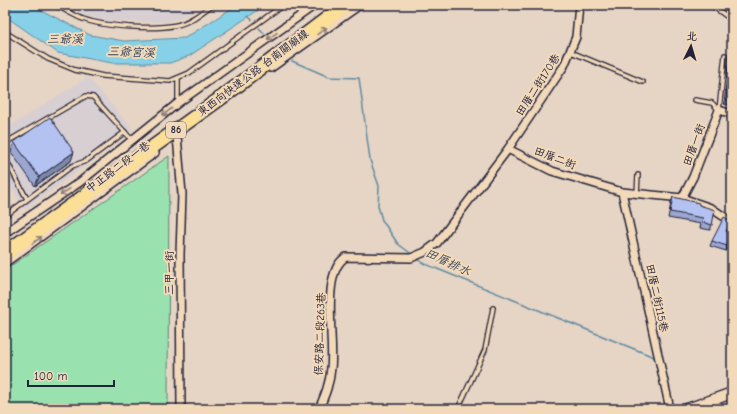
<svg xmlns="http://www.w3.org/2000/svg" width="737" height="414" viewBox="0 0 737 414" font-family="'Comic Neue','LXGW WenKai TC',sans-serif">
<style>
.built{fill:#d7cfd2}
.green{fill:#99e1af;stroke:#5e8275}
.water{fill:#86d1e7;stroke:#5e8ba2}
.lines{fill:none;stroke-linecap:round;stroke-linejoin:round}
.stream{stroke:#5e8ba2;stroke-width:1.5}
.lane-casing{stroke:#22223b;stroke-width:6}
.street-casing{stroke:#22223b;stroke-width:10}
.secondary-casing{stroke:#22223b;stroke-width:13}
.highway-casing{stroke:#22223b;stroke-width:16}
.lane{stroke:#f2d9b9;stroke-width:3.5}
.street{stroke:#f2d9b9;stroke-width:7}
.secondary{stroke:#f2d9b9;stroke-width:10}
.highway{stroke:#fbdf96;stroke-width:13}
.wall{fill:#9ba7d0;stroke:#22223b}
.shaded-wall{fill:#7e88a9;stroke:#22223b}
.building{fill:#b4c2f2;stroke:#22223b}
.oneway{stroke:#8a7e7a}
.labels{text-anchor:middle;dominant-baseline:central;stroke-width:4;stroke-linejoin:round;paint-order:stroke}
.shield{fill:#f2d9b9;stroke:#605961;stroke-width:1}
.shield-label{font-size:10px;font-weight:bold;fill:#22223b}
.street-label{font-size:11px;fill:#22223b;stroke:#f2d9b9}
.water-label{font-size:12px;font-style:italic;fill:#36455d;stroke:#f2d9b9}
</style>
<rect width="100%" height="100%" fill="#e6d4c4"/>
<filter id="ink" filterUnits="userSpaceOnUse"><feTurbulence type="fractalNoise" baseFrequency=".025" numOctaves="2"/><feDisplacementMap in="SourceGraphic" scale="8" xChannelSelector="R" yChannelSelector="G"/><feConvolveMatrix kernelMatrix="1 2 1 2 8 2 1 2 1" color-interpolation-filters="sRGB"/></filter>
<g filter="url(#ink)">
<!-- built -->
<g class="built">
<path d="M64 5H194L192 12 167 22 107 21 86 16Z"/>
<path d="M88 77 133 130 25 210 5 177V129Z"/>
<path d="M732 401V409H706Z"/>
</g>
<!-- green -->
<path class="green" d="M169 156 168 409H5V270Z"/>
<!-- water -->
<path class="water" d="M5 5H31L90 35 124 41 185 38 237 5H266L189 56 170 63H112L58 53 5 16Z"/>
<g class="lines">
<!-- stream -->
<g class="stream">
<path d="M248 16 252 20"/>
<path d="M259 28 264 33"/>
<path d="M292 61 329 77 359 78 370 160 379 186 378 206 382 220 398 244 413 255"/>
<path d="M417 259 425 264 654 357"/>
</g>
<!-- lane casing -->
<g class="lane-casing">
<g id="lane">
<path d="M55 5C64 9 73 15 83 19 105 27 154 30 177 25 190 22 201 13 212 5"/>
<path d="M711 5 732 20"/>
<path d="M5 32 48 59 75 70 103 76 170 81 189 73 283 5"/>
<path d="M571 52 643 82"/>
<path d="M178 78V103"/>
<path d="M695 100 712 103 719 110"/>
<path d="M719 110 725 55"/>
<path d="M5 143 86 96 93 97 132 140"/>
<path d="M5 158 27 199"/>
<path d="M637 194 638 175"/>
<path d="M5 216 72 166 86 161 125 132"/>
<path d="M458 409 485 350 493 308"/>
</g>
</g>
<!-- street casing -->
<g class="street-casing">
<g id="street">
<path d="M271 68 360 5"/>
<path d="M177 136 182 194 180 254 181 409"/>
<path d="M508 149 552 171 622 192 682 198 711 208 732 222"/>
<path d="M622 192 670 409"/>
<path d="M682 198 693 177 719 110 732 114"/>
<path d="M5 233 80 182 178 103 315 5"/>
<path d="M5 263 155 153"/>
<path d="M319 409C325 395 330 383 331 368 335 342 320 272 346 257L411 258 425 252 437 243 508 149 564 66 576 37 579 5"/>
</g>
</g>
<!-- secondary casing -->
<g class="secondary-casing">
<path id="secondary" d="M687 409 732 393"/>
</g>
<!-- highway casing -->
<g class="highway-casing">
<path id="highway" d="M5 253 221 98 345 5"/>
</g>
<!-- lane -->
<use href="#lane" class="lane"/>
<!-- street -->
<use href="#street" class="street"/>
<!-- secondary -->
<use href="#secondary" class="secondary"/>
<!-- highway -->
<use href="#highway" class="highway"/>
</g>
<!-- wall -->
<g class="wall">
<path d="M137 5H165L156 10Z"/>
<path d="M730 51 732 105 724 104 729 56Z"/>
<path d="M14 142 71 161 35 186 11 152Z"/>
<path d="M732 173V180L730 179Z"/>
<path d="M673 197 699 205 712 225 710 230 700 228 701 224 668 218 671 203Z"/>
<path d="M730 226 727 232V246L726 251 710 246 712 241Z"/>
</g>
<!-- shaded-wall -->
<g class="shaded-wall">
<path d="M158 5H165L156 10Z"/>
<path d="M726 100H732V105L724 104Z"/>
<path d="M74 152 71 161 35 186 39 177Z"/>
</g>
<!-- building -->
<g class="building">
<path d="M730 51 732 52V100H726Z"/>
<path d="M50 117 74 152 39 177 14 142Z"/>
<path d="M673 197 699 203V205L715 210 712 225 702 222 703 218 670 212Z"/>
<path d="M724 217 732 222 726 231 732 233 727 246 712 241Z"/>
</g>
<!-- one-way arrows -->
<defs><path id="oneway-shaft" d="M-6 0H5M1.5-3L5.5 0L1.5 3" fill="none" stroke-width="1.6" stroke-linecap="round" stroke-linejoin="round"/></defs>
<g class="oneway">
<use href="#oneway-shaft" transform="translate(322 31) rotate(-35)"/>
<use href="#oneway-shaft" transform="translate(272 36) rotate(145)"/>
<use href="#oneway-shaft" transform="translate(167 112) rotate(142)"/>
<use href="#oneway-shaft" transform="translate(65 192) rotate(145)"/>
<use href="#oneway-shaft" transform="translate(37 240) rotate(-36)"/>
</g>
</g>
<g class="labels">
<!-- shield labels -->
<rect class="shield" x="166" y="122" width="20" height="16" rx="3"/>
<g class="shield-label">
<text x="176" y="130">86</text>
</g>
<!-- street labels -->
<g class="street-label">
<text transform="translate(253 73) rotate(-37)">東西向快速公路 台南關廟線</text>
<text transform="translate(538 85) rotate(-57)">田厝二街170巷</text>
<text transform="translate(694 145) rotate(-70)">田厝一街</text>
<text transform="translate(555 158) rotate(21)">田厝二街</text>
<text transform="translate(118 167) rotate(-37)">中正路二段一巷</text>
<text transform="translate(169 273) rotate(-90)">三甲一街</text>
<text transform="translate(657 298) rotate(78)">田厝二街115巷</text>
<text transform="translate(320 334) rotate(-88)">保安路二段263巷</text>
</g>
<!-- water labels -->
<g class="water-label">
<text x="65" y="39">三爺溪</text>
<text transform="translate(131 52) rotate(2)">三爺宮溪</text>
<text transform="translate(448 262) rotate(25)">田厝排水</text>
</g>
</g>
<!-- margin -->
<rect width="737" height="414" fill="none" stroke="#f2d9b9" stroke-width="20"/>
<rect x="10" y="10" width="717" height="394" fill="none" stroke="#22223b" stroke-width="1.5" filter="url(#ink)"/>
<!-- north arrow -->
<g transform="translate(691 46) rotate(5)" stroke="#f2d9b9" stroke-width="3" paint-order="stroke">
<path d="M0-3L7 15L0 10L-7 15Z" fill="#22223b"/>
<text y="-6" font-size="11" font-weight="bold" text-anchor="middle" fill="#22223b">北</text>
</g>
<!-- scale -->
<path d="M28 380v6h86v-6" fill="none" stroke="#22223b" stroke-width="2"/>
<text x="34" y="380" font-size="12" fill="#22223b" stroke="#f2d9b9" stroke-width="3" paint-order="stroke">100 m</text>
</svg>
